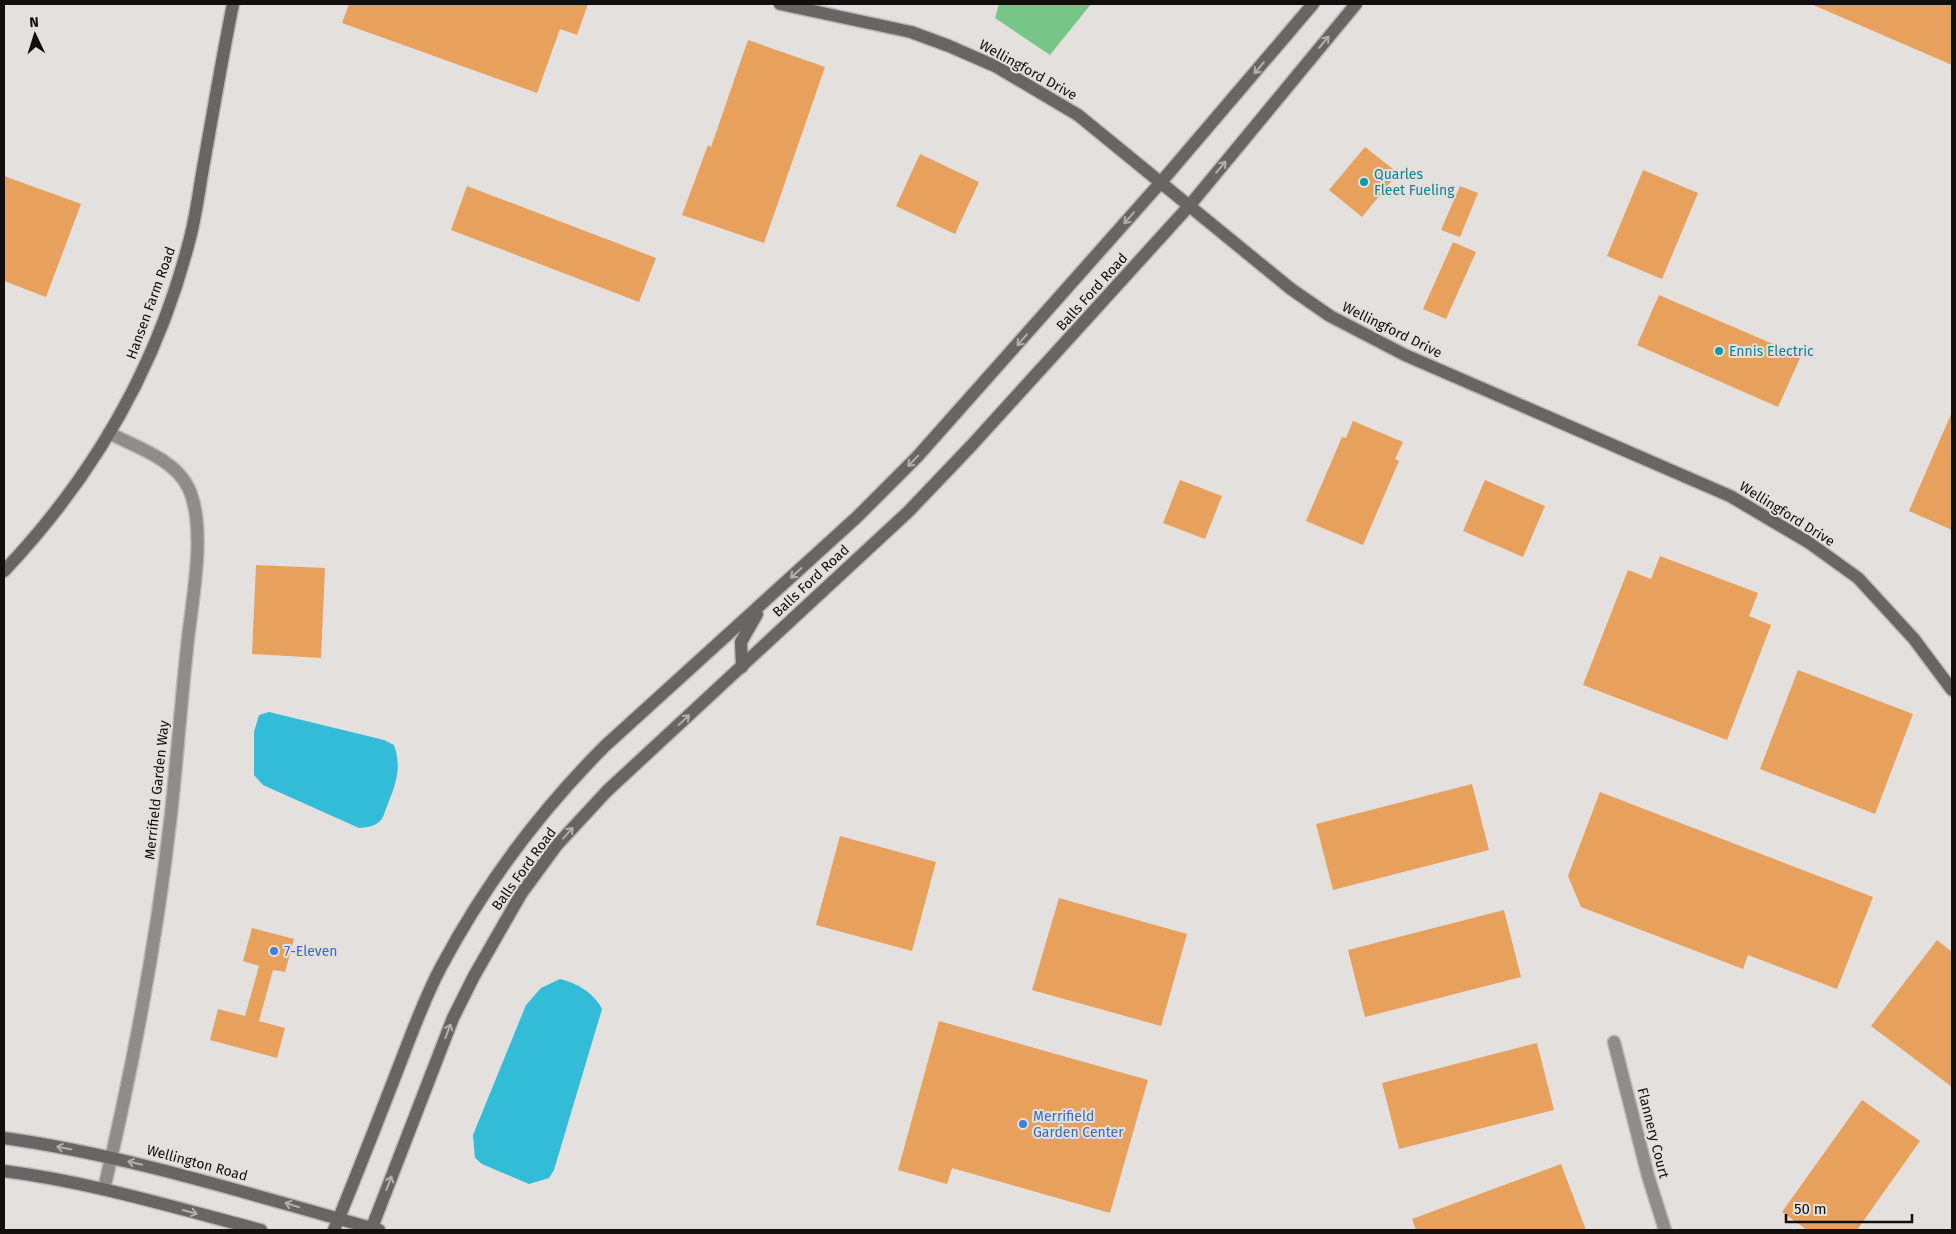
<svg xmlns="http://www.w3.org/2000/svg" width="1956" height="1234" viewBox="0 0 1956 1234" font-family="'Fira Sans',sans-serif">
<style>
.forest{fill:#78c687}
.water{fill:#32bcd8}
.building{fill:#e7a15d}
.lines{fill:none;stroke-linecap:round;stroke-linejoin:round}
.street-casing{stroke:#bdbab8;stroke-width:15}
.secondary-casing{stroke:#bdbab8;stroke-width:15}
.street{stroke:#8f8d8c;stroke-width:12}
.secondary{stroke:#686664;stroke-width:12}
.oneway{stroke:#b2afad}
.culture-dot{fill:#0f9aa8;stroke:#e3e0dd;stroke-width:2}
.shop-dot{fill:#3f7fe0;stroke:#e3e0dd;stroke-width:2}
.labels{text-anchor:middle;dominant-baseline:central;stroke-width:4;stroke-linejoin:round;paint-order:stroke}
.street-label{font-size:14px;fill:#100f0e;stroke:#e3e0dd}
.culture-label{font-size:14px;fill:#0d838f;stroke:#e3e0dd;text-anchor:start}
.shop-label{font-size:14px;fill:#366cbe;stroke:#e3e0dd;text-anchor:start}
</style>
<rect width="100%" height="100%" fill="#e3e0dd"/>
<!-- forest -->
<path class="forest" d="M999 4H1091L1050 55 995 18Z"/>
<!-- water -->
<g class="water">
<path d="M269 712 384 740 394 745C402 768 396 784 387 806 385 810 384 817 381 820 375 827 367 827 359 828L263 785 254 775V732L259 715Z"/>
<path d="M560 979C577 983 594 993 602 1009L554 1170 549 1178 529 1184 482 1164 475 1158 473 1135 526 1005 541 988Z"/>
</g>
<!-- building -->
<g class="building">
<path d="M349 4H588L577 35 560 29 537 93 342 23Z"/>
<path d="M1811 4H1952V65Z"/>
<path d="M748 40 825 67 764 243 682 215 708 145 711 147Z"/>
<path d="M1365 147 1398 173 1362 217 1329 190Z"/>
<path d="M920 154 979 182 955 234 896 206Z"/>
<path d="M1643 170 1698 193 1662 279 1607 256Z"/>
<path d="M4 176 81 204 46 297 4 281Z"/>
<path d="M467 186 656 258 639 302 451 230Z"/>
<path d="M1460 186 1478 193 1460 237 1441 230Z"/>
<path d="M1453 242 1476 252 1446 319 1423 309Z"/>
<path d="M1659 295 1801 356 1778 407 1637 345Z"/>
<path d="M1952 412V530L1909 511Z"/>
<path d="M1353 421 1403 442 1395 459 1399 461 1363 545 1306 521 1342 437 1346 438Z"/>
<path d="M1180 480 1222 496 1205 539 1163 523Z"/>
<path d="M1485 480 1545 506 1523 557 1463 531Z"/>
<path d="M1660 556 1758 593 1749 616 1771 625 1727 740 1583 685 1628 570 1651 579Z"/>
<path d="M256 565 325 568 321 658 252 654Z"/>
<path d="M1798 670 1913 714 1875 814 1760 769Z"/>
<path d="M1472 784 1489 850 1333 890 1316 824Z"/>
<path d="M1600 792 1873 897 1837 989 1748 955 1743 969 1581 907 1568 876Z"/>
<path d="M840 836 936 862 912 951 816 925Z"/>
<path d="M1059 898 1187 934 1161 1026 1032 990Z"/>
<path d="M1504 910 1521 977 1365 1017 1348 950Z"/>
<path d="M252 928 294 939 285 972 273 970 259 1021 285 1028 277 1058 210 1040 218 1009 245 1016 259 966 243 961Z"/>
<path d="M1937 940 1952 952V1087L1871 1026Z"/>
<path d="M939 1021 1148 1080 1110 1213 952 1168 947 1184 898 1170Z"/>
<path d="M1537 1043 1554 1110 1399 1149 1382 1083Z"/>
<path d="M1862 1100 1920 1141 1857 1230H1807L1782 1212Z"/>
<path d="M1561 1164 1586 1230H1416L1412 1219Z"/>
</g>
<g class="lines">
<!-- street casing -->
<g class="street-casing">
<g id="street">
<path d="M1614 1042 1648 1176 1665 1230"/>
<path d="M104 1189C133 1066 157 940 171 814 177 759 181 703 187 648 191 604 208 528 188 487 174 459 136 447 109 433"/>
</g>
</g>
<!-- secondary casing -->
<g class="secondary-casing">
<g id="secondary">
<path d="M780 4 911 32 949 46 997 67 1078 115 1291 289 1330 316 1405 355 1730 496 1808 542 1858 578 1914 639 1952 690"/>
<path d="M4 571C94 476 158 365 190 238 196 215 199 191 203 168 213 113 222 58 233 4"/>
<path d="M742 667 741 642 757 614"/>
<path d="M4 1138C132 1156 254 1196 379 1230"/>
<path d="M4 1171C91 1182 176 1208 261 1230"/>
<path d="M334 1230C357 1174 379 1118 401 1061 413 1030 425 997 441 967 484 886 540 811 605 746L857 517 917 457 1162 181 1313 4"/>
<path d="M371 1230 453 1018 474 976 521 894 557 845 607 791 909 511 971 446 1190 205 1356 4"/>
</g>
</g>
<!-- street -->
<use href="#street" class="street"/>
<!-- secondary -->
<use href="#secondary" class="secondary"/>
</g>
<!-- one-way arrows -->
<defs><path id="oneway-shaft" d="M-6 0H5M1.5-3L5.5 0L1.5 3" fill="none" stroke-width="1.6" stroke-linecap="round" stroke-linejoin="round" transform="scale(1.25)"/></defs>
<g class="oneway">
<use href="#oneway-shaft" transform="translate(1324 42) rotate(-50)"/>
<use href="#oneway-shaft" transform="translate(1259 68) rotate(130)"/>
<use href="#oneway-shaft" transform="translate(1221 167) rotate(-50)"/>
<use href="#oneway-shaft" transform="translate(1129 218) rotate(131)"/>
<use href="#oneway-shaft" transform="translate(1022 340) rotate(131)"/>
<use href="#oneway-shaft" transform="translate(913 461) rotate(134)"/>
<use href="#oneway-shaft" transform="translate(796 573) rotate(138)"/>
<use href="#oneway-shaft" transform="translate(684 720) rotate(-43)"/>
<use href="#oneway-shaft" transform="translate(568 833) rotate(-48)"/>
<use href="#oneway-shaft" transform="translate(448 1031) rotate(-69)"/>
<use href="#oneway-shaft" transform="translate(64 1148) rotate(-169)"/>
<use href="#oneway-shaft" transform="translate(135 1163) rotate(-166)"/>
<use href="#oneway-shaft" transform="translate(389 1183) rotate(-69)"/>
<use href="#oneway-shaft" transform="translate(292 1205) rotate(-163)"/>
<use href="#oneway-shaft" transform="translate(190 1212) rotate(15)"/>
</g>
<!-- markers -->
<g class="culture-dot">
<circle cx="1364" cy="182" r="5"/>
<circle cx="1719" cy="351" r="5"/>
</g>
<g class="shop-dot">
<circle cx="274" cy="951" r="5"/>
<circle cx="1023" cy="1124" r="5"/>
</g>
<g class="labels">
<!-- street labels -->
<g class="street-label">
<text transform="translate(1028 70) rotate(29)">Wellingford Drive</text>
<text transform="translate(1092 292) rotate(-48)">Balls Ford Road</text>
<text transform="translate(151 303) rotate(-70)">Hansen Farm Road</text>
<text transform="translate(1392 330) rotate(26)">Wellingford Drive</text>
<text transform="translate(1787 514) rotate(32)">Wellingford Drive</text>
<text transform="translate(811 581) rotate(-43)">Balls Ford Road</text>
<text transform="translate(157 790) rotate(-84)">Merrifield Garden Way</text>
<text transform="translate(524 869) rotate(-54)">Balls Ford Road</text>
<text transform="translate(1653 1133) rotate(76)">Flannery Court</text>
<text transform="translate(197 1163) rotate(15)">Wellington Road</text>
</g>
<!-- culture labels -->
<g class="culture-label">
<text x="1374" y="174">Quarles<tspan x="1374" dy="16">Fleet Fueling</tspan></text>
<text x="1729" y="351">Ennis Electric</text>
</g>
<!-- shop labels -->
<g class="shop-label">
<text x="284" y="951">7-Eleven</text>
<text x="1033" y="1116">Merrifield<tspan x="1033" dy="16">Garden Center</tspan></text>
</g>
</g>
<!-- border -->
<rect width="1956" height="1234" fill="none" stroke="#100f0e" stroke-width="10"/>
<!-- north arrow -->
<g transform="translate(35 35) rotate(356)" stroke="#e3e0dd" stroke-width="4" paint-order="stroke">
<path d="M0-4L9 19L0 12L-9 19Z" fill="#100f0e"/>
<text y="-8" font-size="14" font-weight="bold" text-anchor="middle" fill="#100f0e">N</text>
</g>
<!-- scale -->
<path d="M1786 1214v8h126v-8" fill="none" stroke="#100f0e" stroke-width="2.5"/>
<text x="1794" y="1214" font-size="15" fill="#100f0e" stroke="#e3e0dd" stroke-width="4" paint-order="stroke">50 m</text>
</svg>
